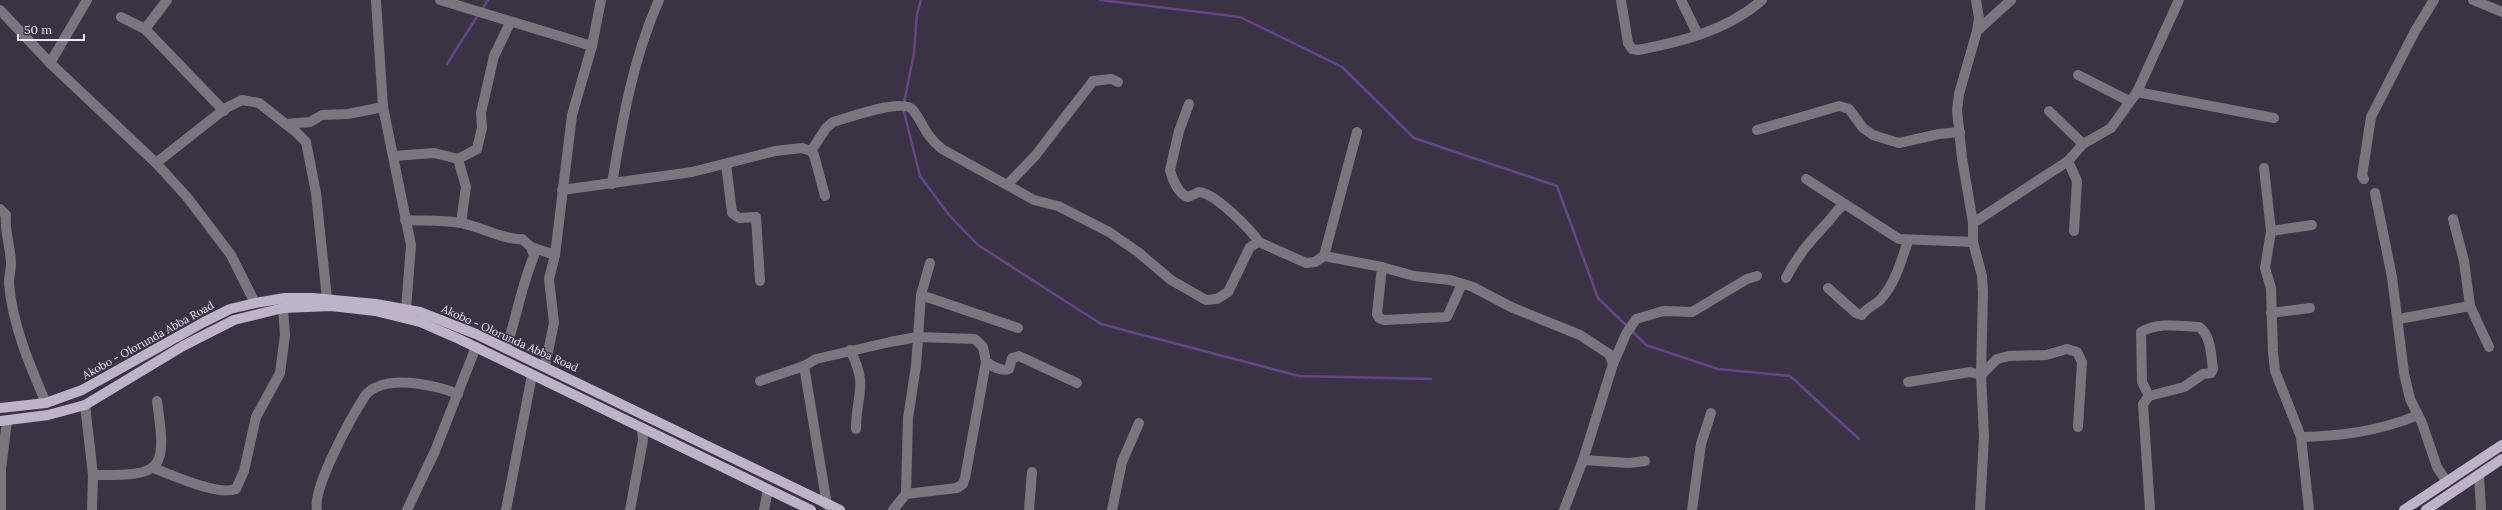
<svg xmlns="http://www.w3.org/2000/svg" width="2502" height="510" viewBox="0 0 2502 510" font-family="Lora,serif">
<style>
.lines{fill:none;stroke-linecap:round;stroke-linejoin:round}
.stream{stroke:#67458a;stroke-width:2.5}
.minor{stroke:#7a767f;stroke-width:10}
.major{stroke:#bdb5c7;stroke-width:10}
.labels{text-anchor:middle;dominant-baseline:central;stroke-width:3;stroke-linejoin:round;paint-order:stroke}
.street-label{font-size:11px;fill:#eee9f4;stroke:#3a3344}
</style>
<rect width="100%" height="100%" fill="#3a3344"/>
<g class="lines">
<!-- stream -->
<g class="stream">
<path d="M1100 0 1240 17 1342 67 1414 138 1557 186 1598 298 1627 326"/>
<path d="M482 9 488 0"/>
<path d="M447 64 478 15"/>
<path d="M904 103 914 53 917 14 921 0"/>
<path d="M903 108 920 176 949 215 978 245 1101 324 1299 376 1431 379"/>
<path d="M1631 330 1646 345 1718 369 1790 376 1859 439"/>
</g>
<!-- minor -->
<g class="minor">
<path d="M376 0 383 107 411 245 406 309"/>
<path d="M440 0 592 46"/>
<path d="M1621 0 1628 43 1632 49 1638 50C1681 42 1728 30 1762 0"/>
<path d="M1681 0 1698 35"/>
<path d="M1976 0 1979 18 1977 31 1959 94 1957 110 1962 158 1973 223V242L1982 276 1983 292 1981 375 1984 436 1980 510"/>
<path d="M2473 0 2502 12"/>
<path d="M0 10 50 63 156 163 187 197 231 255 255 303"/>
<path d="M121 17 145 29 224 111"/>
<path d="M145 29 167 0"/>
<path d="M1977 31 2011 0"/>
<path d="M50 63 87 0"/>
<path d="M2078 75 2129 101"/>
<path d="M2137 92 2274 118"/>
<path d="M1189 104 1179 131 1170 170C1172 179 1179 195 1188 197L1199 192C1215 193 1250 229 1259 242"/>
<path d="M2049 111 2083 144"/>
<path d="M286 124 310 122 322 115 348 114 383 107"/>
<path d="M1757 130 1839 106 1849 109 1863 128 1873 135 1899 143 1939 134 1960 132"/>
<path d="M811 151 826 128 833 122C848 118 903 97 913 110 925 126 924 134 942 149L1034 200 1058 206 1109 232 1138 252 1171 280 1206 300 1217 299 1228 292 1250 247 1259 242 1306 263 1315 262 1324 256 1382 267 1414 276 1450 280 1473 287 1511 307 1580 335 1609 354 1613 364 1583 460 1564 510"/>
<path d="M394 156 434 153 458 159 477 149 482 128 481 113 494 56 510 23"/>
<path d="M458 159 466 187 461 223"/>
<path d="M2068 161 2077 181 2074 231"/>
<path d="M156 163 226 108 242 100 259 103 296 132 306 142 316 193 327 299"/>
<path d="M726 164 732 213 739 218 756 217 760 281"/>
<path d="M2264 168 2271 231"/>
<path d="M1806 179 1899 239 1973 242"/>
<path d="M2364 179 2362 176 2371 117 2415 31 2434 0"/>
<path d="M612 184C622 122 633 58 659 0"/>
<path d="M1008 184 1035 156 1093 81 1111 79 1118 82"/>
<path d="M562 190 692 172 775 151 802 148 811 151 814 155 825 196"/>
<path d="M2375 193 2392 277 2404 373 2410 399 2422 423 2437 467 2447 482"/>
<path d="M0 209 6 215C4 232 11 247 11 264 11 270 9 276 9 283 12 324 30 366 46 403"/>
<path d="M2453 219 2464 261 2470 306 2489 347"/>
<path d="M405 220C423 221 442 220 461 223 479 226 506 241 522 239L531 247 534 256C521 286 517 317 506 348"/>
<path d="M1973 223 2068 161 2083 144 2111 128 2137 92 2179 0"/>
<path d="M531 247 555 255"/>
<path d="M1324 256 1357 132"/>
<path d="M1382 267 1377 314 1379 318 1384 320 1447 317 1462 284"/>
<path d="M1786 278C1797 256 1811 240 1828 222 1834 215 1837 209 1845 204"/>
<path d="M1828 288 1856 313 1862 315C1867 307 1876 305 1881 299 1896 282 1901 261 1908 241"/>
<path d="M921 295 1018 328"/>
<path d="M2271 313 2310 308"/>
<path d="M2399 319 2470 306"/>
<path d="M850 350C869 387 856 393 856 429"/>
<path d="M1613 364 1626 334 1636 319 1663 311 1692 312 1747 279 1757 276"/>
<path d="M545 366 554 323 549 279 555 255 572 115 592 46 601 0"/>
<path d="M804 366 827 505"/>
<path d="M760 381 804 366 816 359 890 342 917 337 975 339 983 347 986 362C992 366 1001 372 1009 369L1012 358 1019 356 1077 383"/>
<path d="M1908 382 1970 372 1981 375 1997 359 2009 356 2046 355 2067 349 2077 352 2082 362 2078 427"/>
<path d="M2149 396 2142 382 2141 332C2159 322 2179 326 2199 327 2211 335 2211 355 2213 369L2211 373 2203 374 2184 387 2149 396 2143 404 2150 510"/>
<path d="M85 405 93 475 92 510"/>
<path d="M2301 437C2342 436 2380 431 2418 415"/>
<path d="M1583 460 1629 463 1645 461"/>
<path d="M153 468C173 475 217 496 236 489L244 471 256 417 280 373 285 335 283 308"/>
<path d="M93 475C164 476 167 471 157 401"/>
<path d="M2479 475 2481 510"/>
<path d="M906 494 908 418 916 366 921 295 930 263"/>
<path d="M1 510V469L7 421"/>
<path d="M317 510C312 488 352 416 365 396 367 392 374 388 377 387 399 377 438 386 458 394"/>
<path d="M407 510 435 451 476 347"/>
<path d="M506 510 532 375"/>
<path d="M630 510 643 440 642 428"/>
<path d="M764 510 768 489"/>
<path d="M893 510 906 494 957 488 963 484 965 478 986 362"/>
<path d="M1029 510 1032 472"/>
<path d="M1112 510 1122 462 1139 423"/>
<path d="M1692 510 1701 444 1711 413"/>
<path d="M2309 510 2301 437 2275 371 2273 352 2271 288 2265 268 2271 231 2312 225"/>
</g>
<!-- major -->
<g class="major">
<path d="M0 408 46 403 82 390 204 322 230 309 255 303 285 298H313L376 304 420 312 476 334 840 510"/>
<path d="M0 421 48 415 85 405 183 346 234 320 283 308 331 306 375 311 420 322 459 339 811 510"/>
<path d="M2404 510 2502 445"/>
<path d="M2426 510 2502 459"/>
</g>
</g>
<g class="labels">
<!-- street labels -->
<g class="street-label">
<text transform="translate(510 338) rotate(24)">Akobo - Olorunda Abba Road</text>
<text transform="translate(148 340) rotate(-29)">Akobo - Olorunda Abba Road</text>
</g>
</g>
<!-- scale -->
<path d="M18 34v6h66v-6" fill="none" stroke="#eee9f4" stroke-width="2"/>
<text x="24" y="34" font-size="12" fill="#eee9f4" stroke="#3a3344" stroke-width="3" paint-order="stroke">50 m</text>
</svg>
